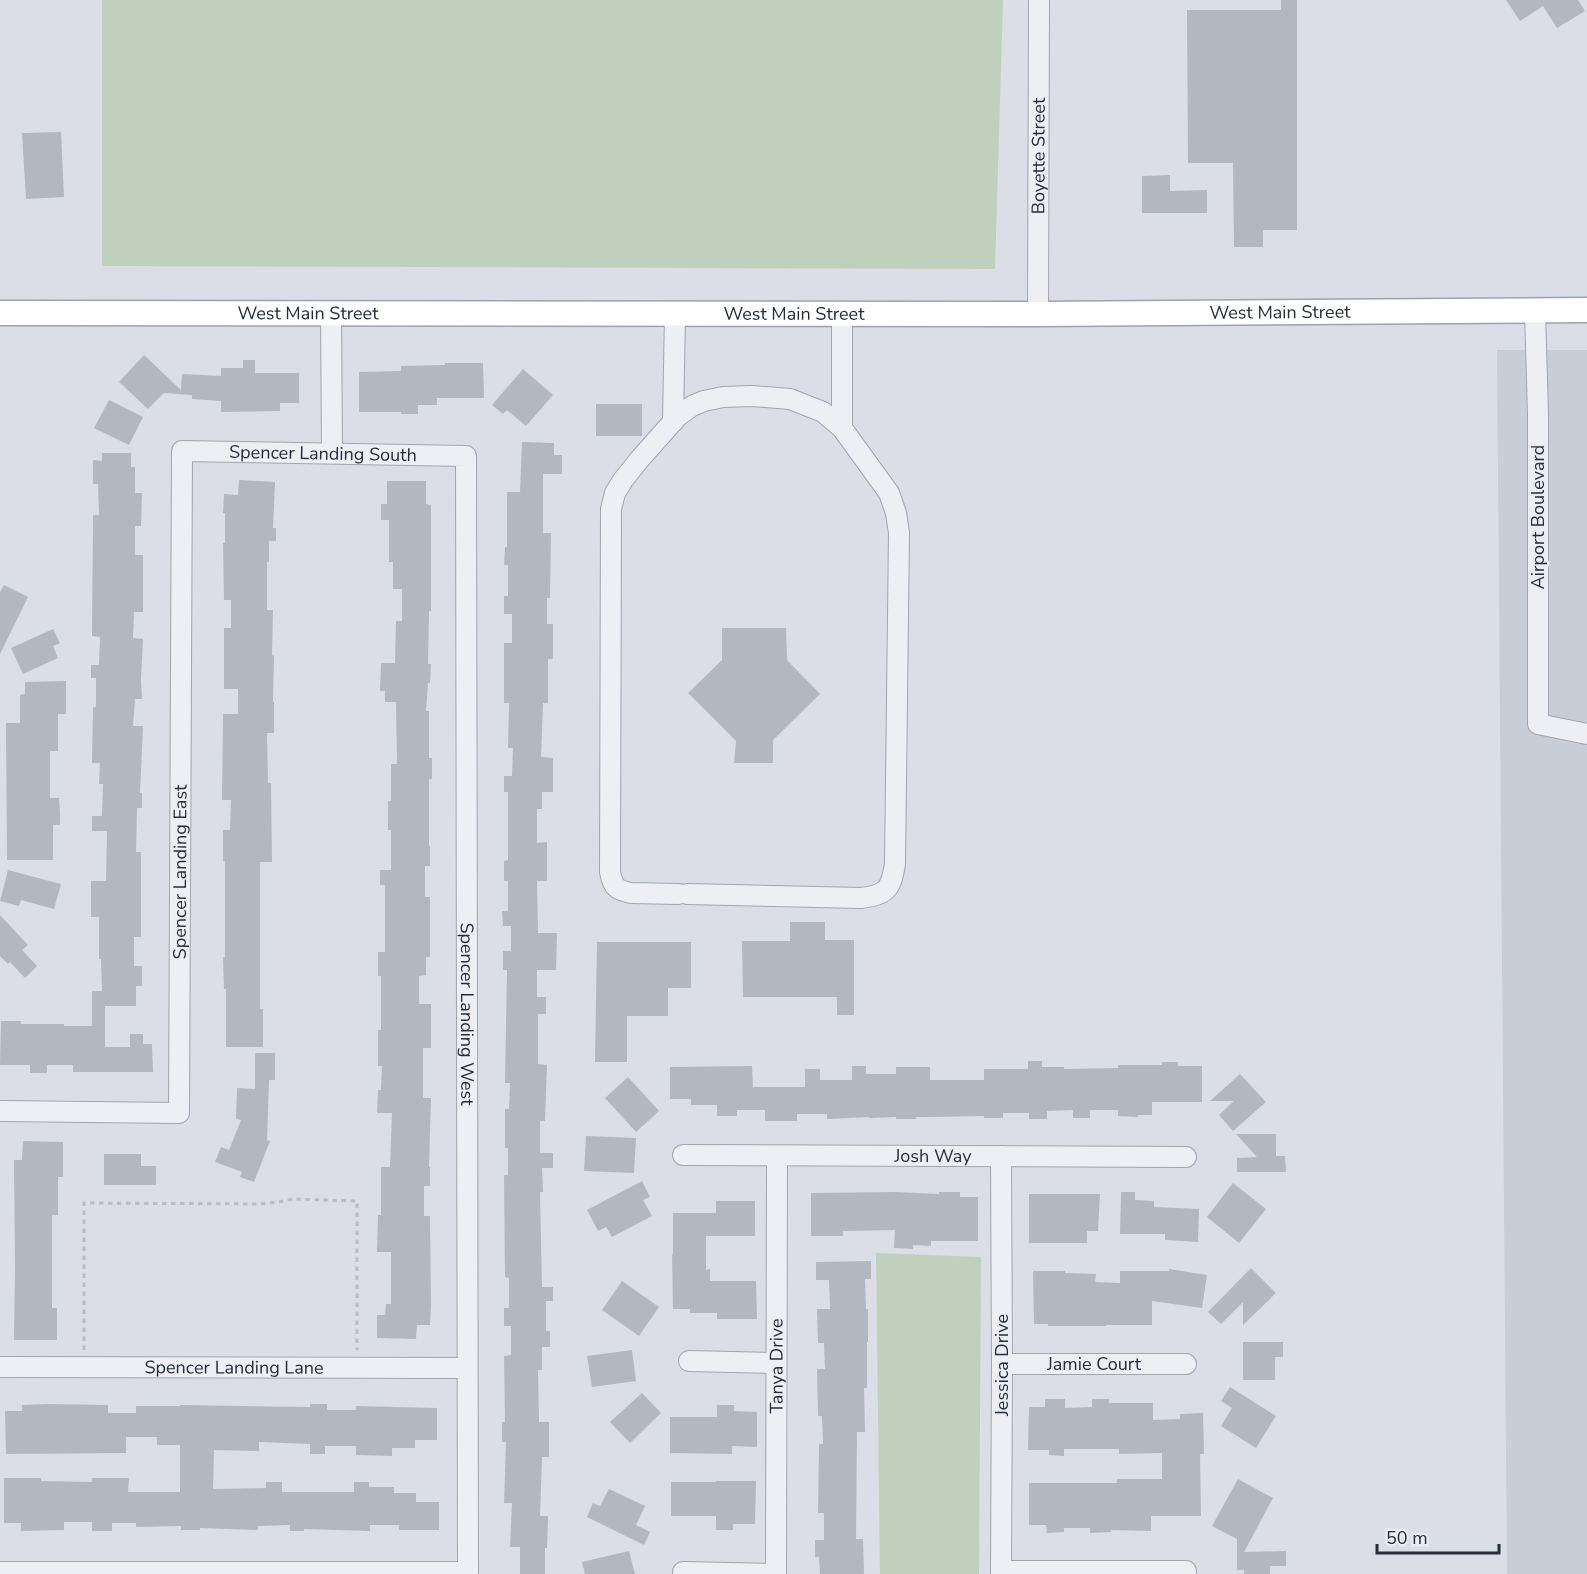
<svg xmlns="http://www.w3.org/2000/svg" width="1587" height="1574" viewBox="0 0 1587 1574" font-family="'Nunito Sans',sans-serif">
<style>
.built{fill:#c9cdd7}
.green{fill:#c0d0bc}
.building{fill:#b3b7c2}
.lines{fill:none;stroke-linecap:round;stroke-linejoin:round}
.minor-casing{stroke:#a1a5af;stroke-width:22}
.major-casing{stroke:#9ba2b1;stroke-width:27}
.path{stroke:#babcc4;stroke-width:3;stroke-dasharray:4.5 4.5;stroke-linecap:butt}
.minor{stroke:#eeeff4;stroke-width:20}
.major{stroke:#fff;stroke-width:24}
.labels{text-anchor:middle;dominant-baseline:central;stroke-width:5;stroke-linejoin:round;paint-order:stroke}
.street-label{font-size:18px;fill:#252c3b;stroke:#eaedf4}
</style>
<rect width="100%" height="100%" fill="#dbdee6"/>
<!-- built -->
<path class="built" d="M1497 350H1587V1574H1507Z"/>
<!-- green -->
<g class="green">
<path d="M102 0H1003L995 269 102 266Z"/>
<path d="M876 1253 981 1257 979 1574H880Z"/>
</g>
<!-- building -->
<g class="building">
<path d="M1281 0H1297V230H1263V247H1234L1233 163H1188L1187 10H1281Z"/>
<path d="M1506 0H1578L1585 11 1557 28 1543 6 1520 21Z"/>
<path d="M61 132 64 197 26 199 22 133Z"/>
<path d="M1170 175V191L1207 190V213H1142V176Z"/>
<path d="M144 355 181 390 182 374 221 376V368H243V360H255V373H299V403H280V411L221 412V401L192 399V395L164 393 148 409 119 382Z"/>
<path d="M445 363H483L484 398H437V405H418V414H401V412H359V372L401 371V366L445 365Z"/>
<path d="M523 369 553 395 526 426 507 410 503 414 492 405Z"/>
<path d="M109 400 143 417 129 445 94 428Z"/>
<rect x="596" y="404" width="46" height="32"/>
<path d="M522 442 554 443V455H562V474H543V533H551L550 598H547V624H553V659H548V703H543L541 757 553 758V792H542V809H537V843L547 842V881H537L538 933H557L556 970H537V997H546V1014H538V1064L547 1065 545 1121H540V1153H553V1168H542L543 1192H540L542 1287H553V1301H546V1331H550V1347H542V1370H538L539 1422H549V1457H542L540 1516H548L547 1548H545V1574H520V1547H510L512 1503H504L506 1442H502V1422H505L504 1356 511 1355V1326H504V1308H509V1278L505 1277 504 1175H508V1148H505V1109H509L510 1083H505L507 970H503V951H511V926H503L502 911H508V881H504V861L508 860V792H504V776H512L513 748H508L509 703H504V643H512V614H504V596H508V565H504L505 547H507V492H520Z"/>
<path d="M102 453H131V467H135V493H142L141 526H135V555H143V612H134L133 638 143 639 141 679 142 699H135L133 726H143L140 793H142V808H137L136 852H141V937H134V966H142V986H136V1006H105V1047H130V1034H143V1044H152L153 1072H73V1065H47V1073H30V1065H0L1 1021H21V1024H64V1026H92V991H102L101 959H99V917H91V881H106L107 831H92V816H102L103 784H99L100 763H92L93 707H96V678H91V665H99L100 637 92 636 93 515H99L98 484H93V460L102 461Z"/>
<path d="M239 480 275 482 273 528H276V541H269V562H267V610H273L272 655 274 656 273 702H274V733H267L268 783H271L272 862H260V1009H263V1047H226V989H224L223 957H225V861H223V830H230L231 800H222L223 714H238V689H224V628H231V600H224L223 543H225V513H223L224 494 238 495Z"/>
<path d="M387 481H426V504L431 505V611H429L428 664H431L430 683H428L426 711H429V758H432V779H429V846H430V866H425V897H430V957H426V975L419 976V1004H431V1048H423V1098H431L429 1167H430V1186H424V1216H430L431 1305 430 1325H417L416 1339 377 1338V1315H385L386 1304H391V1252H377L378 1215H381V1167H390L392 1113H377L378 1090H381L382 1066H378V1030H381V976H378V952H385V885H380V870H391V830H388V801H391V764H397L396 702H385V691H380L381 663H395L396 621H402V589H393V562H389V520H381V504H387Z"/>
<path d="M4 585 28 597 0 654V592Z"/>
<path d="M722 628H786L787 660 820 694 773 740V763H734L736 741 688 693 722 660Z"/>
<path d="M53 629 60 643 53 646 58 658 23 674 11 648Z"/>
<path d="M66 681V714H58V751H50V798H59L60 813V825H53V860H7L6 723H20V695L25 694V682Z"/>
<path d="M8 870 61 884 54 909 21 900 19 906 0 901Z"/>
<path d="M0 915 28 945 22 950 37 966 25 978 10 962 8 964 0 956Z"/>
<path d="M790 922H825V940H854V1015H837V997H743L742 941H790Z"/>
<path d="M597 942H691V988H668V1016H627V1062H595Z"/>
<path d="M255 1053H275V1080H269L267 1140 270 1141 254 1182 240 1177 242 1172 215 1162 221 1147 229 1150 241 1120 236 1119 237 1088 255 1089Z"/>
<path d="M1028 1061H1042V1067H1064V1069L1118 1068V1065H1162V1062H1178V1066H1202V1102H1152V1115H1138V1117L1118 1116V1110H1090V1118H1073V1110L1047 1111V1119H1029V1113H1003V1118H984V1116L930 1117H916V1119H896V1117L869 1118V1117L827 1119V1114H797V1121H765V1110H737V1116H717V1105H691V1099H670V1067L752 1066 753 1087H805V1069H820V1080H852V1066H866V1074H896V1067H930V1080H984V1069H1028Z"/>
<path d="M1240 1074 1266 1102 1233 1131 1219 1115 1234 1101H1210Z"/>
<path d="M628 1077 659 1111 636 1132 605 1098Z"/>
<path d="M1236 1134H1276V1156H1285L1286 1172H1237V1158L1257 1157Z"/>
<path d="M586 1136 636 1138 634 1173 584 1171Z"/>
<path d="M23 1141 63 1142V1177H58V1215H52V1308H57V1340H14L15 1269 14 1160H22Z"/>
<path d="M104 1154H141V1166H156V1185H104Z"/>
<path d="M642 1181 650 1197 643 1200 652 1216 612 1237 606 1227 598 1231 587 1210Z"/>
<path d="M1233 1183 1266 1209 1239 1243 1207 1217Z"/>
<path d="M896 1192 939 1194V1192H960V1197H978V1241H931V1246L913 1245V1249L894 1248 895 1230 843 1231V1236H811V1193Z"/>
<path d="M1121 1192H1135V1200L1154 1201V1207L1199 1209 1198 1242 1165 1240V1234H1120Z"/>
<path d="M1029 1194H1100L1098 1231H1087V1243H1029Z"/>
<path d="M716 1201H755V1236H706V1270L710 1269V1281H756L757 1319H717V1313H690V1309H673L672 1253 673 1256V1213H716Z"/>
<path d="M871 1261V1279H865L866 1309H868V1342H867V1388H864L865 1432H857L856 1539H863L864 1574H820L819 1557H815V1540H824V1513H818L819 1444H823L822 1416H818L817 1369H825L824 1343H818L817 1309H830L829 1280H816V1262Z"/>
<path d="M1251 1268 1276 1293 1243 1325V1302L1221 1324 1208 1312Z"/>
<path d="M1169 1269 1207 1275 1202 1308 1152 1301V1325H1106V1326H1048V1324H1034L1033 1271H1065V1273L1096 1274 1095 1282 1120 1283V1271H1169Z"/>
<path d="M622 1281 659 1307 639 1336 602 1310Z"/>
<path d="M1243 1342H1283V1357H1275V1380H1243Z"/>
<path d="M632 1350 636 1381 592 1387 587 1356Z"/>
<path d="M1230 1387 1276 1416 1256 1448 1221 1426 1232 1408 1221 1401Z"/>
<path d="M642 1393 661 1413 630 1443 610 1422Z"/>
<path d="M1045 1399H1065V1408L1092 1407V1399H1109V1403H1153V1420L1180 1419V1414L1203 1413 1204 1454H1200L1201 1516H1151V1531L1111 1530V1532L1090 1533V1528H1064V1532L1047 1533 1046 1525H1029V1483H1117V1479H1162V1453L1119 1454V1449H1064V1456L1049 1455V1450H1028L1029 1407H1045Z"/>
<path d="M48 1404 108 1405V1413H136V1406H180V1405L310 1407V1404H327V1410H356V1406L437 1408V1440H415V1448H392V1456L356 1455V1446H325V1454H310V1444L259 1442V1451L214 1450 213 1489 266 1488V1482H282V1492H354V1482H369V1487H394V1493H416V1502H439V1530H399V1525H370V1531L304 1529V1531H290V1525L258 1526V1530L200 1528V1530H181V1526L136 1527V1523H112V1531H92V1522H64V1530L21 1531V1523H4V1478H41V1481L92 1482V1478H129L128 1492H180V1445H157V1437H126V1453L6 1454 5 1411H22V1405Z"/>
<path d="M717 1405H734V1411L757 1412V1447L732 1446V1454L671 1453 670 1455V1417H717Z"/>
<path d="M1238 1479 1273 1498 1244 1552 1286 1551V1566H1270V1574H1244V1570H1237V1539L1212 1526Z"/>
<path d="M716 1481H756L755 1524H733V1530H716V1516H671V1482H716Z"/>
<path d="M609 1489 645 1506 636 1525 650 1532 644 1545 587 1517 593 1503 600 1506Z"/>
<path d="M629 1551 635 1574H585L582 1562Z"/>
</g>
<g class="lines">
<!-- minor casing -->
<g class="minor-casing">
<g id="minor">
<path d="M1535 311 1538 415V724L1587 734"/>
<path d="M331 313 332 453"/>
<path d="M842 314V428"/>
<path id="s1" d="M1038 314 1039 0"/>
<path d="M673 422 675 314"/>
<path d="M679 894 631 893C616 890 613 887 610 872L611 509 615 493 623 480 639 460 677 417 692 406 704 401 723 397 752 396 790 399 823 412 842 428 889 493 896 513 899 533 895 864C891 889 887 895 861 898L687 894"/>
<path id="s2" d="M0 1111 179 1113 182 451 466 456 468 1572H0"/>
<path id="s3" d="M683 1155 1186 1157"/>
<path d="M1001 1156 1002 1364 1001 1574"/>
<path d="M689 1361 776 1363"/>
<path id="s4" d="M1002 1364H1186"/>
<path id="s5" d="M0 1367 467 1368"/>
<path d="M1002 1571H1186"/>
<path d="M683 1572 776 1574"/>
<path id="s6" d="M776 1574 777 1156"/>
</g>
</g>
<!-- major casing -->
<g class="major-casing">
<g id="major">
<path id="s7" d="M0 313 1038 314 1587 310"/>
</g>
</g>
<!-- path -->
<path class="path" d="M84 1350V1203L261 1204 279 1202 293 1199 357 1201V1350"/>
<!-- minor -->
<use href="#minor" class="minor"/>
<!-- major -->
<use href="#major" class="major"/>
</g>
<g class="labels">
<!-- street labels -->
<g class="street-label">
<text stroke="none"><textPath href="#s1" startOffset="158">Boyette Street</textPath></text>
<text stroke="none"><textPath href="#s7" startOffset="1280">West Main Street</textPath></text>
<text stroke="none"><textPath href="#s7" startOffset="308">West Main Street</textPath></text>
<text stroke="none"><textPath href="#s7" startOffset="794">West Main Street</textPath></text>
<text stroke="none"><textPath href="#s2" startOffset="982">Spencer Landing South</textPath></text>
<text transform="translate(1538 517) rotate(-90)">Airport Boulevard</text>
<text stroke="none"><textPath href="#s2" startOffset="420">Spencer Landing East</textPath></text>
<text stroke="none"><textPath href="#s2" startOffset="1683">Spencer Landing West</textPath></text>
<text stroke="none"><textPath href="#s3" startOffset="250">Josh Way</textPath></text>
<text stroke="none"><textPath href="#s4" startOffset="92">Jamie Court</textPath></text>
<text stroke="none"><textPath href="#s6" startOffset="208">Tanya Drive</textPath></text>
<text transform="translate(1002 1365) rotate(-90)">Jessica Drive</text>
<text stroke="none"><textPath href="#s5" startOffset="234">Spencer Landing Lane</textPath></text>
</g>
</g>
<!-- scale -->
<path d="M1377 1544v9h122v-9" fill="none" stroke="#252c3b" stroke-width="3"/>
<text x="1386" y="1544" font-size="18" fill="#252c3b" stroke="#eaedf4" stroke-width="4.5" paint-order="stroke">50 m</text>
</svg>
